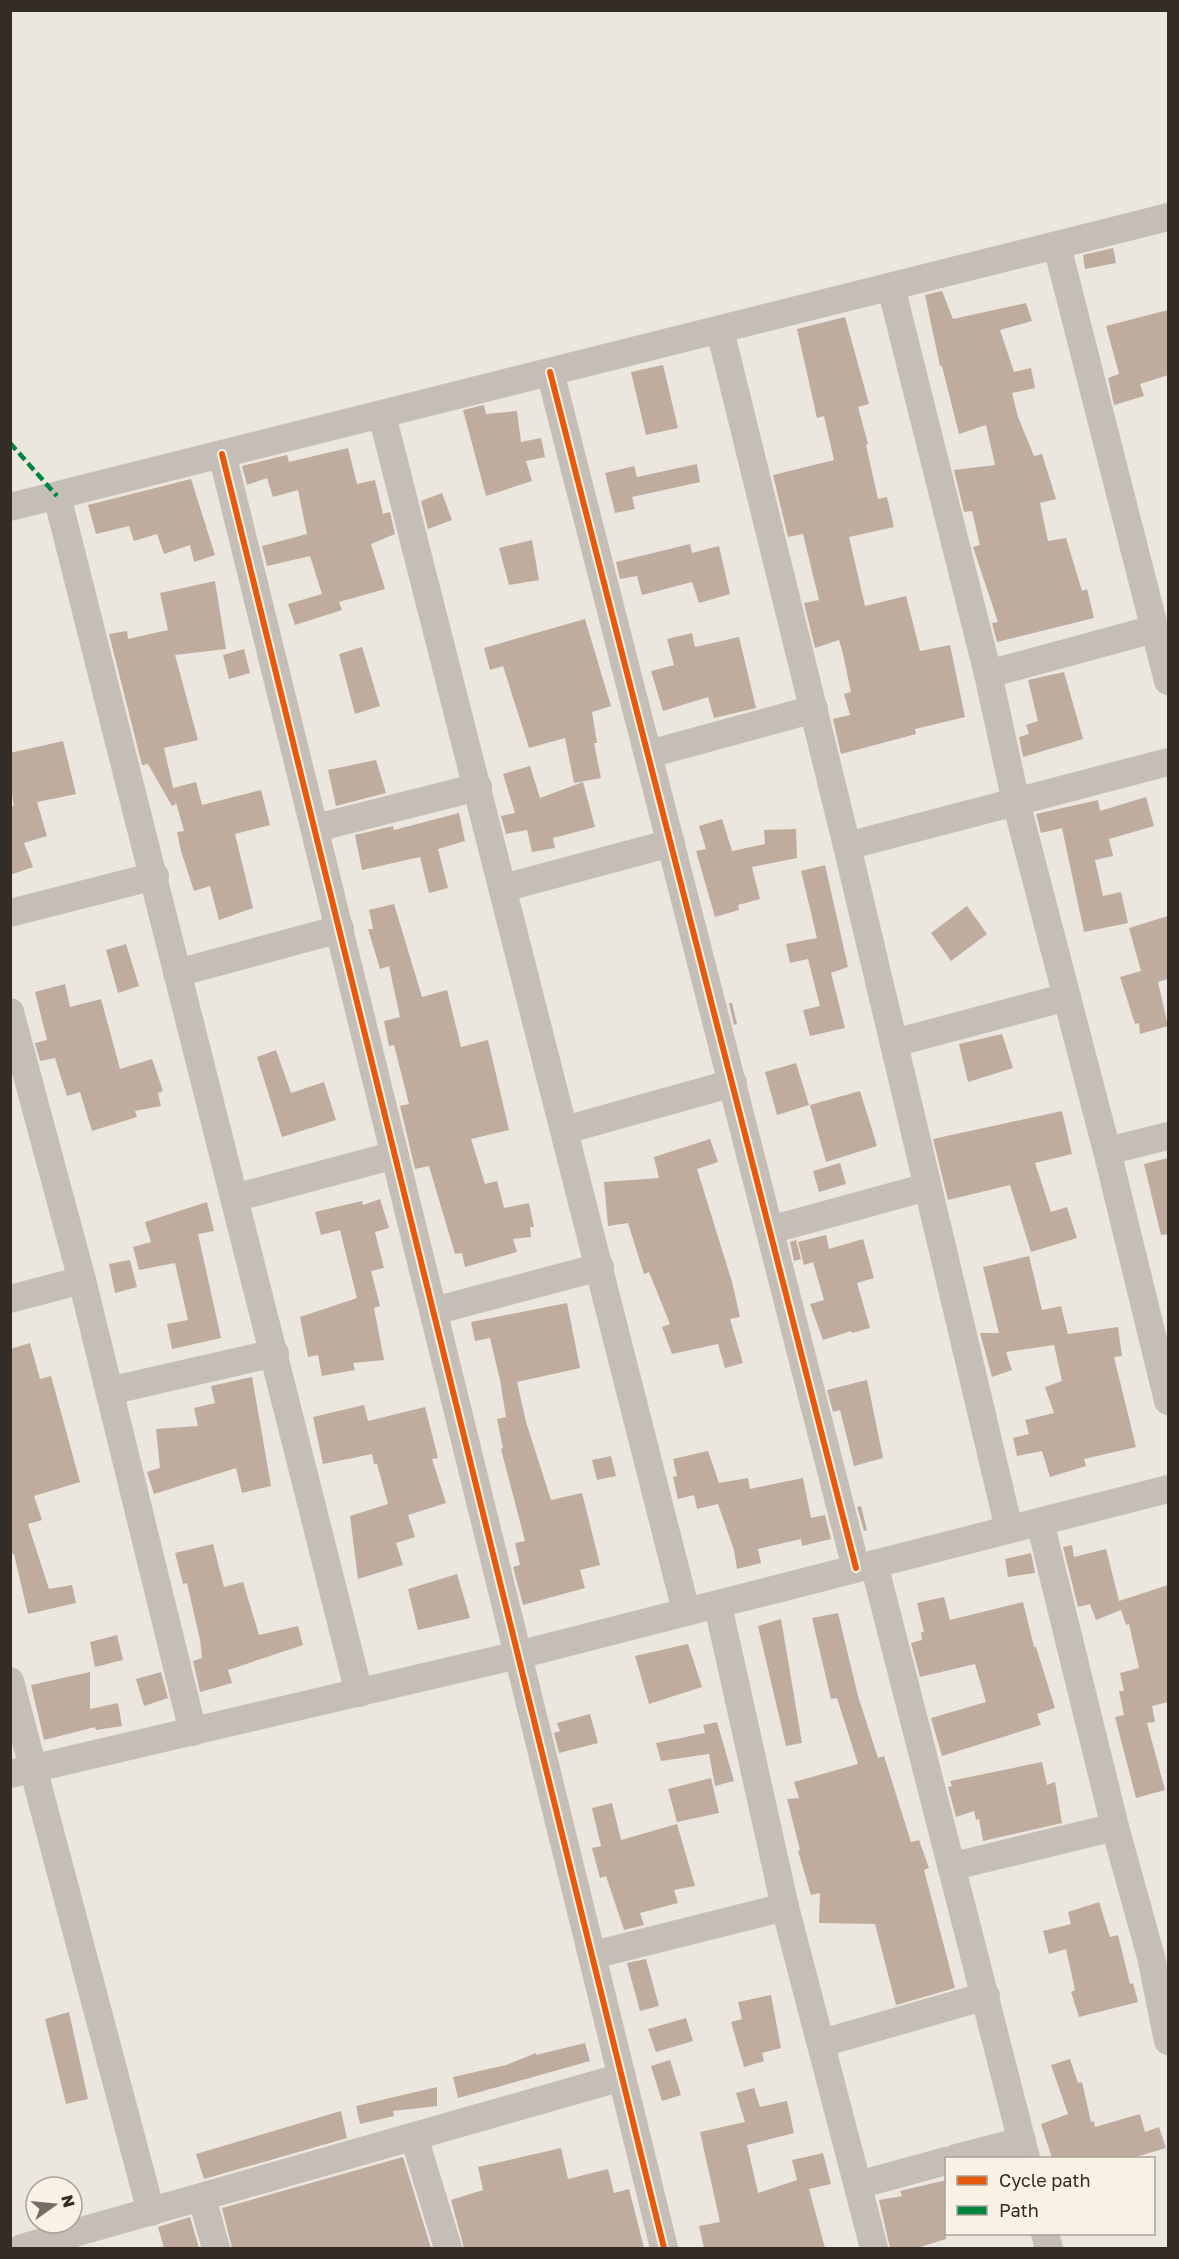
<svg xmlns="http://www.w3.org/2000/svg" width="1179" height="2259" viewBox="0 0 1179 2259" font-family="'Golos Text',sans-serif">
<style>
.building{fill:#bfac9f}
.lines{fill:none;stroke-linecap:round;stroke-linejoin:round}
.minor{stroke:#c4beb7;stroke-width:28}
.quiet{stroke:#00873e;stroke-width:4.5;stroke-dasharray:9 4.5;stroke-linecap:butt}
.cycleway-casing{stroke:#f9f1e4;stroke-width:10}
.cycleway{stroke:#e8590c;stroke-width:6}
</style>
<rect width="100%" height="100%" fill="#ebe7de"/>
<!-- building -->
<g class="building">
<path d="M1113 248 1116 263 1085 269 1083 255Z"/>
<path d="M942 291 953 319 1026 303 1032 321 1000 330 1014 372 1031 368 1035 388 1012 393 1018 417 1034 456 1042 454 1056 499 1040 503 1048 541 1066 538 1082 591 1087 589 1094 618 997 642 992 623 998 622 973 547 980 545 972 511 964 512 954 470 995 465 986 425 959 434 942 366H940L925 295Z"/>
<path d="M1168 310V375L1140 384 1144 396 1114 405 1108 378 1119 374 1106 326Z"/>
<path d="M845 317 869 404 858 407 868 444 866 445 878 499 887 497 894 527 849 537 865 606 906 596 920 651 950 645 965 717 915 729 916 734 841 754 833 719 850 715 844 694 851 692 843 654 839 640 815 648 804 603 819 600 803 534 788 537 773 475 834 460 824 416 817 418 797 329Z"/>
<path d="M663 365 678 428 646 435 631 372Z"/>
<path d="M484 405 486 414 517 411 521 442 541 438 545 457 526 461 532 481 486 496 463 410Z"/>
<path d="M348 448 357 484 375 480 383 514 390 512 395 534 371 544 385 589 339 602 342 610 295 625 288 604 322 594 310 556 267 566 262 546 307 534 298 490 273 497 267 478 247 485 242 466 287 455 289 462Z"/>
<path d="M697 464 700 482 632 497 635 509 615 513 605 473 634 466 637 477Z"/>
<path d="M191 479 215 555 194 562 190 545 164 554 157 534 134 541 129 526 96 534 88 505Z"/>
<path d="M442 493 452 520 428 529 421 501Z"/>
<path d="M532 540 539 580 509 585 499 548Z"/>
<path d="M690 544 692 553 719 546 730 594 699 603 692 582 642 595 637 576 620 579 616 562Z"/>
<path d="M215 581 226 649 175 655 198 740 164 748 173 788 196 782 202 805 261 790 270 825 235 834 253 908 219 920 210 886 194 891 181 851 177 832 184 831 175 799 176 804 172 806 148 764 142 765 109 634 127 631 128 639 168 630 160 593Z"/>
<path d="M585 619 611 706 592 712 597 743H594L601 778 574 783 565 738 529 748 503 666 490 670 484 648Z"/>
<path d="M692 633 695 647 739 637 756 708 714 718 708 697 663 711 651 671 674 665 667 639Z"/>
<path d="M362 647 380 706 355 714 339 654Z"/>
<path d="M244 649 250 673 229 679 223 655Z"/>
<path d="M1064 672 1083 739 1023 757 1019 737 1029 734 1026 725 1038 721 1028 680Z"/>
<path d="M63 741 76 794 37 802 47 836 24 843 33 867 10 875V806H14L10 782V753Z"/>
<path d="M376 760 386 793 336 806 328 770Z"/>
<path d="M530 766 540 798 583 782 595 827 553 838 555 848 532 852 527 830 506 834 501 816 515 813 503 774Z"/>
<path d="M1146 797 1154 826 1109 839 1113 856 1095 860 1103 896 1121 892 1128 923 1084 932 1062 828 1041 833 1036 814 1098 800 1100 811Z"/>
<path d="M459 813 465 841 438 849 448 888 429 893 420 857 362 870 355 835 393 826 394 830Z"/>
<path d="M722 819 732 851 765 844 764 830 796 829 797 858 752 867 760 899 738 905 739 910 715 917 696 851 706 849 699 826Z"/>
<path d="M825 865 848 967 831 973 845 1028 810 1036 803 1010 820 1006 808 959 790 963 786 944 817 938 801 871Z"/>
<path d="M394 904 422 997 447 990 461 1047 488 1040 509 1130 471 1139 485 1184 497 1181 504 1208 529 1203 534 1227H530L531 1237 513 1239 517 1252 465 1267 462 1253 455 1254 429 1166 415 1169 400 1106 409 1104 394 1045 389 1046 384 1021 400 1017 389 966 380 969 368 929H373L369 910Z"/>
<path d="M967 906 987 934 951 961 931 933Z"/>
<path d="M1168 916V979L1158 982 1168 1026 1140 1034 1139 1023 1135 1024 1120 977 1141 971 1129 928Z"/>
<path d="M126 944 139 986 118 993 106 950Z"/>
<path d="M65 984 70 1007 101 999 120 1069 152 1059 163 1091 158 1093 161 1106 135 1111 137 1117 92 1131 80 1092 67 1096 55 1058 40 1061 35 1043 47 1040 35 992Z"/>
<path d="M729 1003H732L737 1024 734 1025Z"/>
<path d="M1002 1034 1013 1068 968 1082 959 1044Z"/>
<path d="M276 1050 291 1093 324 1082 336 1120 282 1137 257 1057Z"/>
<path d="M796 1063 809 1105 777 1115 765 1072Z"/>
<path d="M860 1091 877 1146 826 1162 810 1105Z"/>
<path d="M1062 1111 1072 1154 1035 1163 1051 1212 1067 1207 1077 1238 1031 1252 1010 1185 948 1200 933 1139Z"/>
<path d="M710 1139 718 1162 697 1169 732 1282 740 1317 730 1319 743 1363 725 1368 718 1344 672 1354 662 1327 670 1324 649 1272 644 1274 628 1223 608 1226 604 1182 659 1178 654 1157Z"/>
<path d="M1168 1158V1234L1161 1235 1144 1164Z"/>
<path d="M840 1163 846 1184 819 1192 813 1171Z"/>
<path d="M380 1199 389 1228 375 1232 384 1268 371 1271 380 1306 374 1308 384 1360 353 1363 355 1370 322 1376 318 1355 308 1357 300 1317 357 1298 340 1230 321 1235 315 1212 362 1201 363 1205Z"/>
<path d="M207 1202 214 1231 198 1234 221 1338 172 1349 167 1324 188 1320 175 1263 139 1270 133 1247 151 1242 145 1222Z"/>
<path d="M826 1235 829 1249 863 1239 874 1278 857 1283 870 1328 852 1333 851 1331 823 1340 810 1304 824 1300 813 1262 804 1265 798 1242Z"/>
<path d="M796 1240 801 1259 794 1261 790 1242Z"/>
<path d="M1029 1256 1042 1310 1061 1306 1068 1334 1118 1327 1122 1356 1114 1357 1136 1447 1084 1459 1086 1466 1050 1477 1042 1451 1017 1456 1013 1438 1029 1434 1025 1420 1054 1413 1045 1387 1062 1381 1054 1345 1006 1352 1012 1370 992 1377 980 1333H999L983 1267Z"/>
<path d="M130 1260 137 1287 115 1293 109 1264Z"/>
<path d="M567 1303 580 1368 517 1382 526 1422 551 1500 582 1493 600 1565 580 1570 585 1588 523 1605 513 1567 520 1565 515 1543 525 1541 501 1449 503 1448 497 1419 506 1417 500 1380 490 1338 475 1341 471 1322Z"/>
<path d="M30 1343 40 1379 51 1376 80 1482 34 1496 42 1520 28 1524 49 1589 72 1585 76 1603 28 1614 14 1554 10 1555V1349Z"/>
<path d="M252 1377 271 1486 242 1493 236 1468 154 1494 147 1472 160 1468 156 1429 198 1426 194 1408 215 1403 211 1386Z"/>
<path d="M867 1380 883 1458 854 1466 840 1410 833 1412 827 1390Z"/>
<path d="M364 1405 368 1421 425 1407 438 1458 432 1459 446 1503 408 1515 415 1537 396 1543 403 1565 358 1579 350 1516 388 1504 377 1464H374L372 1454 323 1464 313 1417Z"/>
<path d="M708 1451 719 1483 748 1478 750 1489 803 1478 811 1518 825 1515 831 1539 802 1546 801 1539 758 1549 761 1563 737 1569 734 1550 718 1504 697 1509 694 1495 678 1499 673 1477 677 1476 673 1459Z"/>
<path d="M611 1456 616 1476 597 1480 592 1460Z"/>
<path d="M861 1506 867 1530 864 1531 857 1507Z"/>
<path d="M213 1544 224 1587 243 1582 259 1635 298 1626 303 1645 228 1670 232 1683 200 1692 193 1661 202 1658 200 1640 187 1583 183 1584 175 1553Z"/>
<path d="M1072 1545 1074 1557 1106 1549 1119 1601 1168 1585V1702L1152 1706 1155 1722 1147 1723 1165 1790 1136 1798 1115 1717 1124 1715 1119 1691H1124L1120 1673 1139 1668 1129 1624 1126 1625 1121 1610 1096 1620 1090 1604 1078 1607 1063 1547Z"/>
<path d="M1031 1553 1035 1573 1008 1577 1005 1559Z"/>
<path d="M457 1574 470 1618 418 1630 408 1589Z"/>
<path d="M944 1597 950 1620 1023 1602 1034 1647H1036L1055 1708 1037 1714 1041 1725 942 1756 931 1718 986 1702 975 1664 920 1677 911 1643 922 1640 921 1632H924L917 1603Z"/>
<path d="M838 1613 858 1696 878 1758 884 1756 911 1842 919 1840 929 1868 924 1870 955 1988 896 2005 875 1924 819 1923 820 1893 811 1895 798 1851 800 1850 787 1799 799 1798 794 1782 858 1764 837 1698 831 1699 812 1618Z"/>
<path d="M781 1619 802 1743 786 1746 758 1626Z"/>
<path d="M117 1635 123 1660 95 1667 90 1642Z"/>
<path d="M688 1644 702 1687 649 1704 635 1656Z"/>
<path d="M90 1672V1709L118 1703 122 1726 96 1730 95 1727 44 1740 31 1685Z"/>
<path d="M161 1672 168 1698 144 1706 136 1679Z"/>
<path d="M590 1714 598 1743 559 1753 554 1733 560 1731 557 1723Z"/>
<path d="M717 1722 734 1781 715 1786 709 1754 661 1761 656 1743 705 1733 703 1725Z"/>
<path d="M1042 1762 1047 1785 1055 1782 1062 1823 983 1841 979 1819 976 1820 974 1811 956 1817 948 1787 952 1786 950 1781Z"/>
<path d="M711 1778 719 1813 677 1822 668 1789Z"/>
<path d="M612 1803 621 1840 677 1824 695 1886 674 1890 678 1903 640 1913 644 1925 624 1930 606 1876 600 1878 592 1848 601 1846 592 1808Z"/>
<path d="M1099 1902 1110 1937 1118 1935 1130 1984 1133 1983 1138 2002 1079 2017 1071 1992 1075 1990 1066 1949 1049 1954 1043 1931 1071 1924 1068 1912Z"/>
<path d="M646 1959 659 2006 640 2011 627 1963Z"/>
<path d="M771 1995 781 2048 762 2053 764 2061 744 2067 731 2022 742 2019 738 2002Z"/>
<path d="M69 2012 88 2099 66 2104 45 2019Z"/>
<path d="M686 2018 693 2041 656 2052 648 2029Z"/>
<path d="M585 2043 590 2061 458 2098 453 2077 506 2065 536 2053V2055Z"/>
<path d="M1070 2059 1078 2083 1082 2082 1091 2122 1094 2121 1095 2127 1140 2114 1145 2132 1159 2127 1166 2148 1132 2158H1052L1041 2124 1068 2114 1051 2065Z"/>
<path d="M670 2060 681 2095 662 2101 651 2066Z"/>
<path d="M437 2087V2106L393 2111 394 2116 360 2124 356 2106Z"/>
<path d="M754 2088 760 2107 787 2101 794 2133 747 2145 758 2193 797 2180 792 2160 823 2153 831 2184 809 2189 825 2248H704L699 2226 720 2222 700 2132 745 2122 736 2093Z"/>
<path d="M341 2111 347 2138 204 2179 196 2154Z"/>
<path d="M561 2148 568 2179 608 2169 614 2193 629 2189 644 2248H464L451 2200 483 2190 478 2167Z"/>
<path d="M403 2157 431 2248H232L222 2208Z"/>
<path d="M946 2180V2239L917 2248H890L879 2200 902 2196 900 2191Z"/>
<path d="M190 2217 199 2248H164L158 2227Z"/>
</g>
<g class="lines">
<!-- minor -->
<g class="minor">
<path d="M1057 246 1168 681"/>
<path d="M891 287 988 674 1016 802 1107 1151 1168 1401"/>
<path d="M720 330 847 846 1009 1529"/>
<path d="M550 372 856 1568"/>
<path d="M382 415 686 1611"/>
<path d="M222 454 664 2248"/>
<path d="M57 496 359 1693"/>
<path d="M10 507 1168 217"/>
<path d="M988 674 1154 629"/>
<path d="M649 754 814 709"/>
<path d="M316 828 478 787"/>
<path d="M847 846 1168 762"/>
<path d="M503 888 671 843"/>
<path d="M10 913 155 876"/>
<path d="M177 973 340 929"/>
<path d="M10 1012 82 1280 193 1732"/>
<path d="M894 1043 1067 997"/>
<path d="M565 1130 733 1083"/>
<path d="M1107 1151 1168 1136"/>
<path d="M234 1198 395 1155"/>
<path d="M770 1230 927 1187"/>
<path d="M10 1299 82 1280"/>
<path d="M434 1311 600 1267"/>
<path d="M109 1391 275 1353"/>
<path d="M1040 1522 1115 1827 1151 1957 1168 2041"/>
<path d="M874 1564 1026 2158"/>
<path d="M718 1606 785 1907 874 2248"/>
<path d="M10 1681 151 2212"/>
<path d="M10 1774 518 1655 1168 1489"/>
<path d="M954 1866 1115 1827"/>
<path d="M593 1955 785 1907"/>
<path d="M822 2043 986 1996"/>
<path d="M414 2137 448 2248"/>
<path d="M956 2158 1022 2141"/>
<path d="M858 2185 946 2161"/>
<path d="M202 2198 216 2248"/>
<path d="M1045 2234 1049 2248"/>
<path d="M22 2248 622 2077"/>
</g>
<!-- quiet -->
<path class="quiet" d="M10 443 57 496"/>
<!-- cycleway casing -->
<g class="cycleway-casing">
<g id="cycleway">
<path d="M550 372 856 1568"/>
<path d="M222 454 664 2248"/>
</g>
</g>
<!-- cycleway -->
<use href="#cycleway" class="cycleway"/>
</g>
<!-- border -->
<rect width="1179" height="2259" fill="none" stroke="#342c26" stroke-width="24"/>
<!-- legend -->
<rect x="945" y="2157" width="210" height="78" fill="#f9f1e4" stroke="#aaa298" stroke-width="1.5"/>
<rect x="957" y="2176" width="30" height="9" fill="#e8590c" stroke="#aaa298" stroke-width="1.5"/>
<text x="999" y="2187" font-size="18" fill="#342c26">Cycle path</text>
<rect x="957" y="2206" width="30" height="9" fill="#00873e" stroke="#aaa298" stroke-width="1.5"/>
<text x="999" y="2217" font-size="18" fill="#342c26">Path</text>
<!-- north arrow -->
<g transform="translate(54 2205) rotate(75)"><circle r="28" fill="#f9f1e4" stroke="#aaa298" stroke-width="1.5"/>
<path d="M0-4.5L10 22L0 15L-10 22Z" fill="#746d66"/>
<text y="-9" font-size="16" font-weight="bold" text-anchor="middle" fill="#342c26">N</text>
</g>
</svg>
